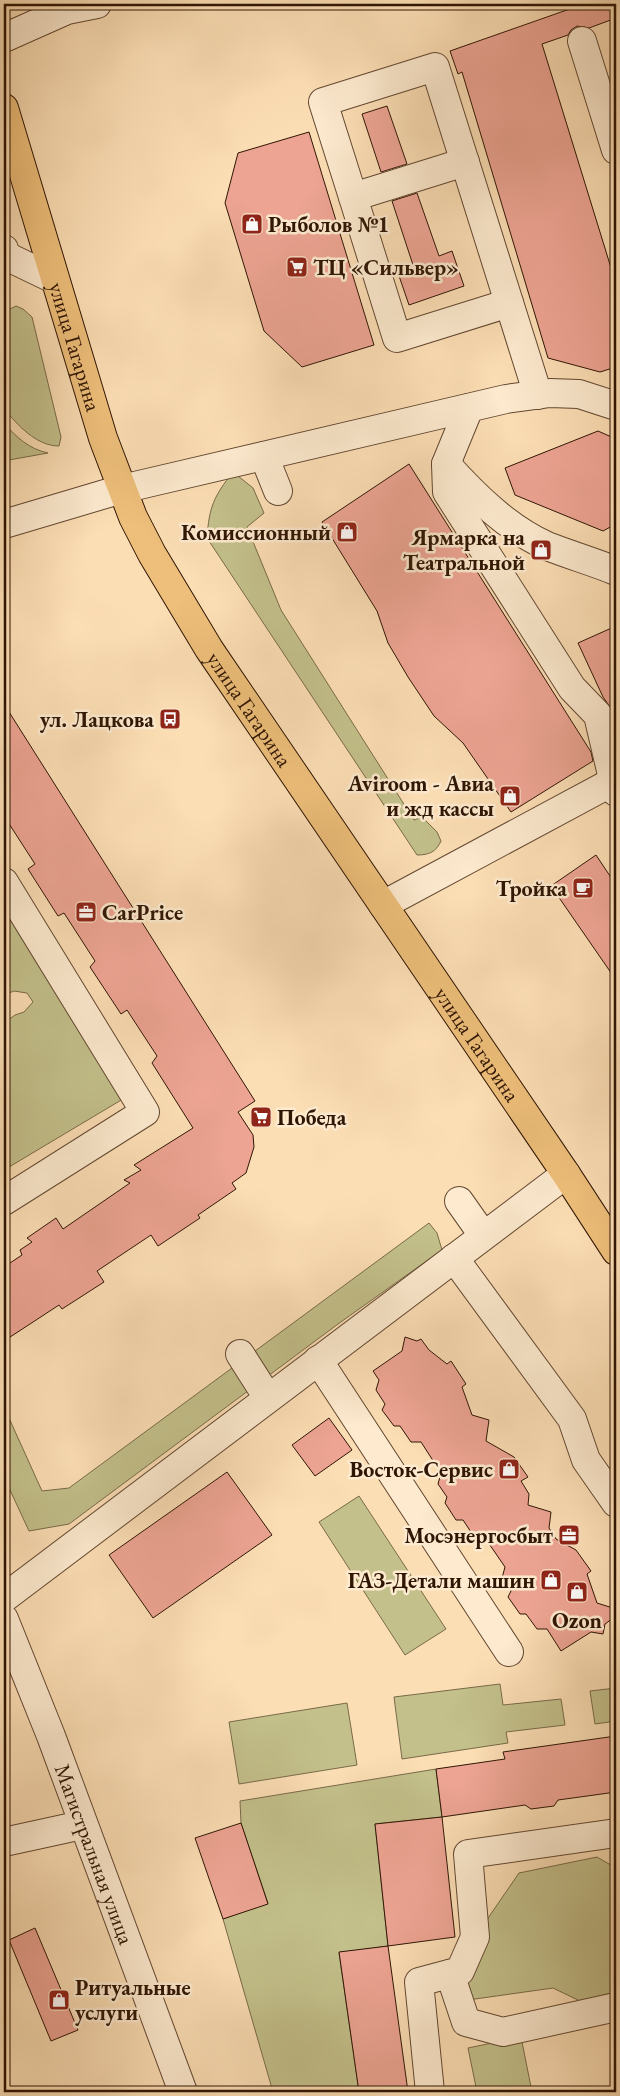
<svg xmlns="http://www.w3.org/2000/svg" width="620" height="2096" viewBox="0 0 620 2096" font-family="'EB Garamond',serif">
<style>
.green{fill:#c3c08b;stroke:#796a48}
.building{fill:#eda493;stroke:#2f1504}
.lines{fill:none;stroke-linecap:round;stroke-linejoin:round}
.minor-casing{stroke:#624730;stroke-width:30}
.major-casing{stroke:#2f1504;stroke-width:30}
.minor{stroke:#fdeacf;stroke-width:28}
.major{stroke:#eebf7a;stroke-width:28}
.labels{text-anchor:middle;dominant-baseline:central;stroke-width:5;stroke-linejoin:round;paint-order:stroke}
.poi-label{font-size:22px;font-weight:bold;fill:#2f1504;stroke:#fdeacf;text-anchor:end}
.street-label{font-size:22px;fill:#2f1504;stroke:#fdeacf}
</style>
<rect width="100%" height="100%" fill="#fcdeb5"/>
<filter id="stains"><feTurbulence type="fractalNoise" baseFrequency=".004" numOctaves="4"/><feColorMatrix values="0 0 0 0 .2 0 0 0 0 .09 0 0 0 0 .02 0 0 0 .5 -.17"/></filter>
<radialGradient id="worn" r=".72"><stop offset=".6" stop-color="#630" stop-opacity="0"/><stop offset="1" stop-color="#630" stop-opacity=".3"/></radialGradient>
<!-- green -->
<g class="green">
<path d="M16 306 23 309 32 317 61 437 59 446C36 446 18 425 4 409V350L7 349V343L4 340V312Z"/>
<path d="M4 423C16 437 29 449 48 453L9 460 4 446Z"/>
<path d="M233 472 253 488 264 513 247 527 281 610 414 820 422 817 437 832 441 841C436 852 429 855 417 855L207 538C209 507 214 496 233 472Z"/>
<path d="M4 882 133 1093 4 1170V1023L15 1015 24 1012 33 1002 27 993 14 991 4 995V943L8 931 4 920Z"/>
<path d="M429 1223 437 1233 442 1250 338 1324 69 1524 29 1531 4 1477V1407L42 1491 69 1488Z"/>
<path d="M359 1496 446 1629 405 1655 319 1522Z"/>
<path d="M500 1684 503 1705 561 1699 565 1725 506 1732 508 1743 402 1759 394 1697Z"/>
<path d="M616 1688V1721L595 1724 590 1691Z"/>
<path d="M347 1703 357 1765 239 1784 229 1722Z"/>
<path d="M436 1769 442 1817 375 1824 388 1946 339 1953 359 2092H273L223 1919 268 1903 241 1823 240 1801Z"/>
<path d="M597 1857 616 1868V1992L580 2001 553 1988 468 2000 460 1971 475 1937 519 1873Z"/>
<path d="M521 2037 532 2092H477L468 2048Z"/>
</g>
<!-- building -->
<g class="building">
<path d="M584 4H616V18L589 28 577 26 571 30 568 35 542 44 616 284V367L600 372 548 358 462 72 458 74 450 51Z"/>
<path d="M387 106 407 164 381 172 362 114Z"/>
<path d="M309 132 374 345 302 367 264 331 225 203 238 153Z"/>
<path d="M417 193 439 256 452 251 464 286 409 305 397 270 413 265 392 201Z"/>
<path d="M598 431 616 439V524L603 531 515 495 505 468Z"/>
<path d="M409 464 591 752 593 761 511 812 463 743 434 716 408 677 388 643 377 611 322 522Z"/>
<path d="M616 626V724L613 711 603 697 578 643Z"/>
<path d="M4 704 255 1101 238 1112 253 1135 254 1147 246 1173 232 1183 236 1189 198 1215 200 1218 158 1246 151 1235 97 1271 104 1282 62 1309 59 1305 4 1341V1267L22 1255 20 1250 32 1242 27 1238 56 1218 63 1229 130 1183 124 1180 141 1170 134 1165 193 1128 152 1063 157 1056 127 1010 121 1014 90 967 95 961 64 913 58 916 28 869 35 864 4 816Z"/>
<path d="M596 855 616 885V980L551 886Z"/>
<path d="M405 1337 417 1341 421 1339 429 1350 447 1364 451 1361 466 1384 462 1387 472 1415 489 1420 486 1441 514 1457 528 1477 521 1481 529 1494 528 1505 551 1512 549 1528 556 1539 576 1550 591 1571 587 1574 597 1603 616 1609V1616L605 1624 603 1634 591 1632 561 1651 547 1629H537L526 1614H520L508 1597 511 1591 502 1578 505 1567 483 1535H473L463 1520H456L445 1503 447 1497 438 1484 441 1473 421 1442H411L400 1426H394L382 1410 385 1404 376 1390 379 1380 373 1371 402 1351Z"/>
<path d="M329 1418 352 1450 315 1476 292 1445Z"/>
<path d="M227 1472 272 1535 153 1618 109 1555Z"/>
<path d="M616 1736V1792L558 1800 554 1806 531 1809 525 1805 442 1817 436 1769 505 1759 503 1752Z"/>
<path d="M442 1817 455 1937 388 1946 375 1824Z"/>
<path d="M241 1823 268 1904 223 1919 195 1838Z"/>
<path d="M35 1928 78 2030 51 2041 9 1940Z"/>
<path d="M388 1946 408 2092H359L339 1952Z"/>
</g>
<g class="lines">
<!-- minor casing -->
<g class="minor-casing">
<g id="minor">
<path d="M4 38 67 10 97 4"/>
<path d="M582 41 616 150"/>
<path d="M465 162 353 197 397 338 509 303"/>
<path d="M353 197 323 102 435 67 538 395"/>
<path d="M4 249 6 256 54 279"/>
<path d="M469 408 446 464 447 492 572 688 598 715 616 792"/>
<path d="M264 456 278 491"/>
<path d="M446 464C475 496 507 528 547 546 570 555 594 562 616 571"/>
<path d="M4 524 122 489 506 399 550 393 579 394 616 406"/>
<path d="M4 882 145 1112 4 1201"/>
<path d="M383 905 614 781"/>
<path d="M459 1201 483 1235"/>
<path d="M454 1258 572 1419 586 1460 616 1503"/>
<path d="M240 1354 268 1398"/>
<path d="M318 1360 509 1652"/>
<path d="M4 1598 566 1174"/>
<path id="s1" d="M4 1619 51 1736 183 2092"/>
<path d="M4 1842 82 1825"/>
<path d="M450 1974 466 2022 503 2032 616 2007"/>
<path d="M430 2092 419 1982 460 1971 475 1937 468 1854 616 1833"/>
</g>
</g>
<!-- major casing -->
<g class="major-casing">
<g id="major">
<path id="s2" d="M4 108 103 438 133 517 152 554 209 649 566 1174 616 1251"/>
</g>
</g>
<!-- minor -->
<use href="#minor" class="minor"/>
<!-- major -->
<use href="#major" class="major"/>
</g>
<!-- icons -->
<defs>
<g id="shop-square" transform="scale(1.125)"><rect x="-9" y="-9" width="18" height="18" rx="4" fill="#8f2418" stroke="#fdeacf"/><path d="M-5-2.5h2.3a2.7 3.5 0 0 1 5.4 0H5L5.5 6h-11ZM-1.5-2.5h3a1.5 2.3 0 0 0-3 0Z" fill="#fff"/></g>
<g id="supermarket-square" transform="scale(1.125)"><rect x="-9" y="-9" width="18" height="18" rx="4" fill="#8f2418" stroke="#fdeacf"/><path d="M-6-5.5h2.5l.6 2H6L4.5 2H-2.5L-4.4-4H-6ZM-1.5 3.2a1.3 1.3 0 1 0 .1 0ZM3 3.2a1.3 1.3 0 1 0 .1 0Z" fill="#fff"/></g>
<g id="bus-square" transform="scale(1.125)"><rect x="-9" y="-9" width="18" height="18" rx="4" fill="#8f2418" stroke="#fdeacf"/><path d="M-5-6H5V4H4V6H2V4H-2V6H-4V4H-5ZM-3.5-4V0h7V-4ZM-3.5 1.2v1.5H-2V1.2ZM2 1.2v1.5H3.5V1.2Z" fill="#fff"/></g>
<g id="cafe-square" transform="scale(1.125)"><rect x="-9" y="-9" width="18" height="18" rx="4" fill="#8f2418" stroke="#fdeacf"/><path d="M-5.5-4.5H6V0H3Q3 3.5 0 3.5H-2.5Q-5.5 3.5-5.5 0ZM3-3.2v2h1.7v-2ZM-6 4.5H4V6H-6Z" fill="#fff"/></g>
<g id="office-square" transform="scale(1.125)"><rect x="-9" y="-9" width="18" height="18" rx="4" fill="#8f2418" stroke="#fdeacf"/><path d="M-6-3h4V-5.5h4V-3h4V5H-6ZM-1-4.5V-3h2v-1.5ZM-6 0V1H6V0Z" fill="#fff"/></g>
</defs>
<g fill-rule="evenodd">
<use href="#shop-square" x="252" y="224"/>
<use href="#supermarket-square" x="297" y="267"/>
<use href="#shop-square" x="347" y="532"/>
<use href="#shop-square" x="541" y="550"/>
<use href="#bus-square" x="170" y="719"/>
<use href="#shop-square" x="510" y="796"/>
<use href="#cafe-square" x="583" y="888"/>
<use href="#office-square" x="86" y="912"/>
<use href="#supermarket-square" x="261" y="1117"/>
<use href="#shop-square" x="509" y="1469"/>
<use href="#office-square" x="569" y="1535"/>
<use href="#shop-square" x="551" y="1580"/>
<use href="#shop-square" x="577" y="1592"/>
<use href="#shop-square" x="59" y="2000"/>
</g>
<g class="labels">
<!-- poi labels -->
<g class="poi-label">
<text x="268" y="224" text-anchor="start">Рыболов №1</text>
<text x="313" y="267" text-anchor="start">ТЦ «Сильвер»</text>
<text x="331" y="532">Комиссионный</text>
<text x="525" y="537">Ярмарка на<tspan x="525" dy="25">Театральной</tspan></text>
<text x="154" y="719">ул. Лацкова</text>
<text x="494" y="783">Aviroom - Авиа<tspan x="494" dy="25">и жд кассы</tspan></text>
<text x="567" y="888">Тройка</text>
<text x="102" y="912" text-anchor="start">CarPrice</text>
<text x="277" y="1117" text-anchor="start">Победа</text>
<text x="493" y="1469">Восток-Сервис</text>
<text x="553" y="1535">Мосэнергосбыт</text>
<text x="535" y="1580">ГАЗ-Детали машин</text>
<text x="577" y="1620" text-anchor="middle">Ozon</text>
<text x="75" y="1987" text-anchor="start">Ритуальные<tspan x="75" dy="25">услуги</tspan></text>
</g>
<!-- street labels -->
<g class="street-label">
<text stroke="none"><textPath href="#s2" startOffset="249">улица Гагарина</textPath></text>
<text stroke="none"><textPath href="#s2" startOffset="654">улица Гагарина</textPath></text>
<text stroke="none"><textPath href="#s2" startOffset="1059">улица Гагарина</textPath></text>
<text stroke="none"><textPath href="#s1" startOffset="252">Магистральная улица</textPath></text>
</g>
</g>
<!-- margin -->
<rect width="620" height="2096" fill="none" stroke="#fcdeb5" stroke-width="20"/>
<rect x="5" y="5" width="610" height="2086" fill="none" stroke="#2f1504" stroke-width="2.5"/>
<rect x="10" y="10" width="600" height="2076" fill="none" stroke="#2f1504"/>
<rect width="100%" height="100%" filter="url(#stains)"/>
<rect width="100%" height="100%" fill="url(#worn)"/>
</svg>
